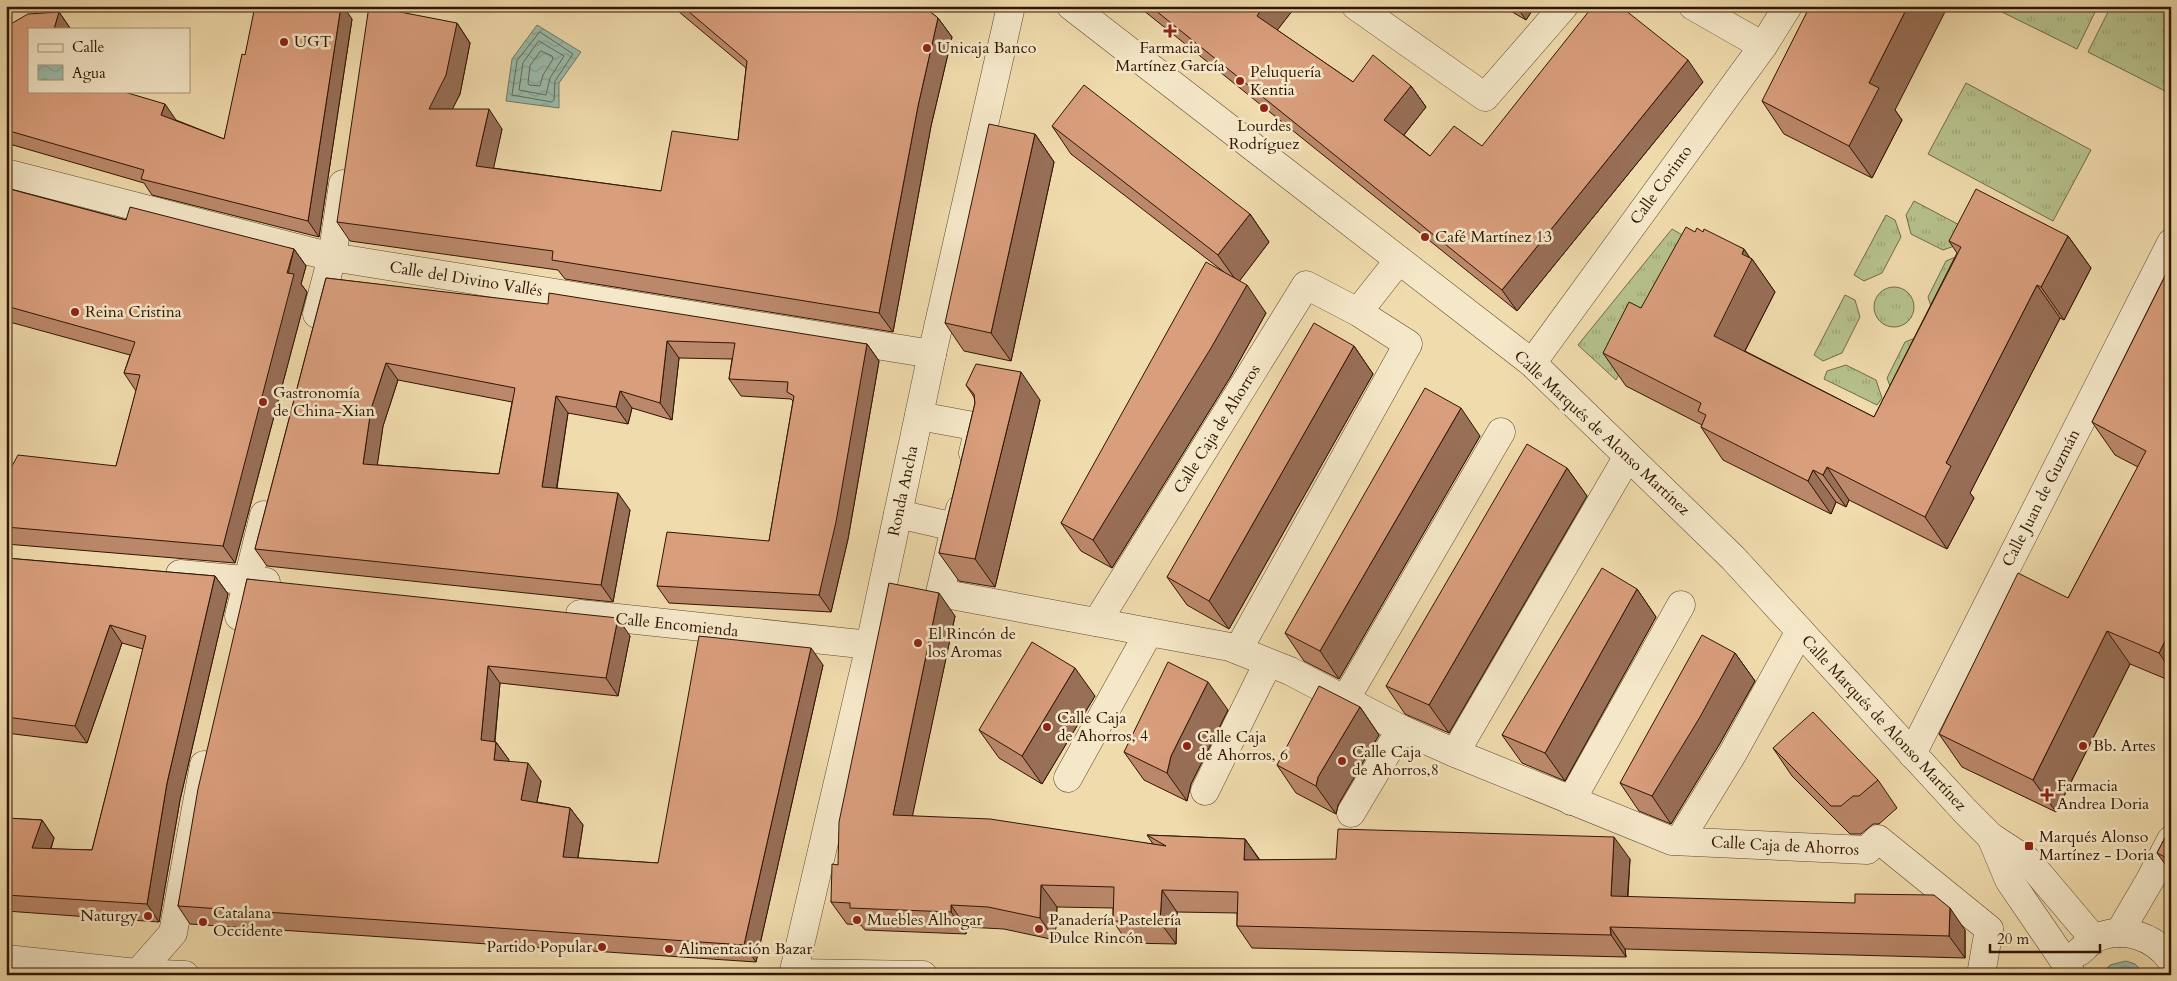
<svg xmlns="http://www.w3.org/2000/svg" width="2177" height="981" viewBox="0 0 2177 981" font-family="Cardo,serif">
<style>
.grass{fill:url(#grass-tufts);stroke:#736b48}
.water{fill:url(#water-waves);stroke:#707968}
.lines{fill:none;stroke-linecap:round;stroke-linejoin:round}
.shore{stroke:#656857;stroke-width:1}
.street-casing{stroke:#60462d;stroke-width:29}
.street{stroke:#f5e8c9;stroke-width:28}
.wall{fill:#bb886b;stroke:#301503;fill-rule:evenodd}
.shaded-wall{fill:#986f57;stroke:#301503}
.building{fill:#d99e7c;stroke:#301503;fill-rule:evenodd}
.poi-dot{fill:#8f2418;stroke:#f5e8c9;stroke-width:2}
.labels{text-anchor:middle;dominant-baseline:central;stroke-width:5;stroke-linejoin:round;paint-order:stroke}
.poi-label{font-size:16px;fill:#301503;stroke:#f5e8c9;text-anchor:start}
.street-label{font-size:16px;fill:#301503;stroke:#f5e8c9}
</style>
<defs>
<pattern id="grass-tufts" width="24" height="20" patternUnits="userSpaceOnUse" patternTransform="scale(1.25)"><rect width="24" height="20" fill="#b6c18c"/><path d="M3 7l-1-3M5 7V3M7 7l1-3M15 17l-1-3M17 17v-4M19 17l1-3" fill="none" stroke="#9da577"/></pattern>
<pattern id="water-waves" width="16" height="10" patternUnits="userSpaceOnUse" patternTransform="scale(1.25)"><rect width="16" height="10" fill="#9abbab"/><path d="M0 5q4-4 8 0t8 0" fill="none" stroke="#85a092"/></pattern>
</defs>
<rect width="100%" height="100%" fill="#f0dbac"/>
<filter id="stains"><feTurbulence type="fractalNoise" baseFrequency=".004" numOctaves="4"/><feColorMatrix values="0 0 0 0 .2 0 0 0 0 .09 0 0 0 0 .02 0 0 0 .5 -.17"/></filter>
<radialGradient id="worn" r=".72"><stop offset=".6" stop-color="#630" stop-opacity="0"/><stop offset="1" stop-color="#630" stop-opacity=".3"/></radialGradient>
<!-- grass -->
<g class="grass">
<path d="M2002 6H2098L2077 49 2000 11Z"/>
<path d="M2111 6H2171V94L2088 52Z"/>
<path d="M1966 83 2091 150 2053 221 1928 154Z"/>
<path d="M1914 201 1967 229 1960 244 1943 250 1911 234 1906 215Z"/>
<path d="M1886 215 1895 220 1901 237 1882 273 1864 281 1854 275Z"/>
<path d="M1672 229 1689 239 1616 380 1578 345Z"/>
<path d="M1965 253 1933 313 1928 297 1946 261Z"/>
<circle cx="1894" cy="307" r="20"/>
<path d="M1845 295 1855 300 1860 317 1842 353 1823 361 1814 355Z"/>
<path d="M1925 334 1893 394 1887 378 1905 342Z"/>
<path d="M1846 365 1876 380 1882 398 1877 405 1824 379 1827 371Z"/>
</g>
<!-- water -->
<g class="water">
<path d="M537 25 581 52 559 83V108L506 101 512 59Z"/>
<path d="M2126 961 2135 964 2146 975H2101L2110 965Z"/>
</g>
<g class="lines">
<!-- shore -->
<g class="shore">
<path d="M540 32 573 54 555 81 554 100 552 102 512 95 517 61Z"/>
<path d="M539 41 564 56 550 78 546 95 519 90 523 63Z"/>
<path d="M541 51 552 56 553 59 543 75 540 86 529 85 528 83 530 66Z"/>
</g>
<!-- street casing -->
<g class="street-casing">
<g id="street">
<path d="M1071 6 1532 363 1733 558 1965 811 1991 837 2028 861 2094 939"/>
<path d="M1356 6 1485 97 1564 6"/>
<path d="M1693 6 1763 46"/>
<path d="M6 173 332 257 932 354"/>
<path d="M317 314 332 257 343 184"/>
<path d="M1532 363 1763 46 1788 6"/>
<path d="M919 416 979 427 973 453"/>
<path d="M898 514 955 527 960 509"/>
<path d="M955 527 940 593 1230 647 1290 671 1401 729 1455 753 1672 841 1867 850 1878 839 1989 929 1981 975"/>
<path d="M180 574 266 582"/>
<path d="M580 614 870 645"/>
<path d="M239 616 264 515"/>
<path d="M1097 622 1306 285 1358 312 1399 260"/>
<path d="M1238 650 1408 344 1358 312"/>
<path d="M1345 700 1501 432"/>
<path d="M1455 753 1628 456"/>
<path d="M1912 754 2171 243"/>
<path d="M1068 778 1149 632"/>
<path d="M1205 791 1268 663"/>
<path d="M1571 801 1681 605"/>
<path d="M1351 813 1401 729"/>
<path d="M1991 837 2009 880 2069 968"/>
<path d="M1679 841 1733 753 1800 631"/>
<path d="M2119 933 2150 880 2171 840"/>
<path d="M2079 952C2084 948 2089 942 2094 939 2121 925 2155 936 2171 960"/>
<path d="M6 959 137 973 185 975"/>
<path d="M794 973 923 975"/>
<path d="M136 975 173 933 204 765"/>
<path d="M793 975 870 645 932 354 1011 6"/>
</g>
</g>
<!-- street -->
<use href="#street" class="street"/>
</g>
<!-- wall -->
<g class="wall">
<path d="M672 6H923L938 18 952 37 931 126 893 332 565 279 558 270 350 241 337 222 457 23 470 43 460 94 452 109 502 129 493 168 661 191 738 140 746 68Z"/>
<path d="M1138 6H1296L1277 30 1353 82 1411 86 1426 107 1404 135 1430 156 1482 146 1703 82 1517 311Z"/>
<path d="M1502 6H1535L1526 20Z"/>
<path d="M59 12 70 28V29H29V91L176 120 224 139 245 55 352 19 319 237 152 195 144 183 6 143V31Z"/>
<path d="M1762 101 1895 110 1902 120 1872 178 1784 134Z"/>
<path d="M1052 126 1250 214 1269 242 1239 281 1266 313 1231 376 1112 568 1081 551 1061 523 1224 272 1071 154Z"/>
<path d="M1035 134 1054 162 1011 361 964 351 945 323Z"/>
<path d="M6 188 126 220 294 249 306 266 301 284 307 292 235 563 6 544V477L116 466 136 391 124 373 130 355 6 321Z"/>
<path d="M1695 232H1703L1744 249 1750 258 1752 259 1775 292 1745 351 1874 417 1957 253 1949 241 2068 236 2091 268 2064 320 2060 318 1970 493 1974 498 1947 549 1849 500 1846 507 1836 502 1831 514 1723 460 1701 427 1702 425 1626 386 1603 353 1641 308Z"/>
<path d="M2171 264V681L2130 664 2056 812 1962 767 1939 734 2068 598 2138 467 2115 455 2092 422Z"/>
<path d="M326 278 867 344 879 361 848 539 831 612 669 603 657 586 769 541 793 401 791 399 741 396 729 379 732 359 679 358 672 420 632 408 628 424 568 413 557 488 630 510 613 602 267 566 255 549ZM398 380 512 402 499 474 377 465 383 426Z"/>
<path d="M1354 346 1373 374 1229 629 1187 605 1167 577Z"/>
<path d="M966 385 1040 400 995 587 959 581 939 553 975 403 974 397Z"/>
<path d="M1480 436 1339 679 1304 661 1285 633Z"/>
<path d="M1567 468 1587 496 1449 733 1405 714 1386 686Z"/>
<path d="M6 558 215 576 228 594 180 800 159 922 6 911V818L42 820 54 838 51 849 92 850 143 649 122 643 87 743 6 733Z"/>
<path d="M247 579 630 636 618 696 500 683 495 742H496L509 760 508 761 541 781 537 802 570 808 583 825 578 858 658 863 823 665 756 962 190 924 178 906Z"/>
<path d="M1637 589 1656 617 1565 781 1522 763 1502 735Z"/>
<path d="M955 616 912 816 1153 844 1147 835 1245 839 1260 860 1630 859 1628 897 1965 930V958L1625 949 1626 957 1252 948 1237 926V913L1177 912 1176 944 1128 943 1113 921V908L1057 907 1055 940 1004 929 966 927V934L865 930 861 925 847 924 831 902 838 865Z"/>
<path d="M1735 653 1755 681 1719 745 1671 824 1639 811 1620 783Z"/>
<path d="M1095 696 1042 784 999 758 979 730Z"/>
<path d="M1360 707 1379 735 1338 805 1336 814 1296 793 1277 765Z"/>
<path d="M1228 710 1191 784 1187 801 1144 780 1124 752Z"/>
<path d="M1773 748 1878 780 1897 808 1879 824H1873L1861 834H1850L1792 776Z"/>
<path d="M2171 826V872L2157 853Z"/>
</g>
<!-- shaded-wall -->
<g class="shaded-wall">
<path d="M341 6H343L352 19 319 237 308 221Z"/>
<path d="M1264 6H1296L1272 37 1257 16Z"/>
<path d="M1516 6H1535L1526 20Z"/>
<path d="M1908 6H1948L1895 110 1902 120 1872 178 1849 146 1869 83Z"/>
<path d="M59 12 70 28V29H54Z"/>
<path d="M938 18 952 37 931 126 893 332 879 313 918 106Z"/>
<path d="M457 23 470 43 460 94 443 128 429 109Z"/>
<path d="M1688 60 1703 82 1517 311 1502 290Z"/>
<path d="M1411 86 1426 107 1399 141 1384 120Z"/>
<path d="M165 104 176 120 173 131 161 115Z"/>
<path d="M489 109 502 129 490 185 476 166Z"/>
<path d="M1035 134 1054 162 1011 361 991 333Z"/>
<path d="M1250 214 1269 242 1238 283 1218 255Z"/>
<path d="M2068 236 2091 268 2064 320 2041 287Z"/>
<path d="M294 249 306 266 301 284 307 292 235 563 223 546Z"/>
<path d="M1744 249 1751 260 1752 259 1775 292 1736 368 1714 336Z"/>
<path d="M1247 285 1266 313 1231 376 1112 568 1093 540Z"/>
<path d="M2037 285 2060 318 1970 493 1974 498 1947 549 1925 517 1946 463Z"/>
<path d="M667 341 679 358 672 420 660 403Z"/>
<path d="M867 344 879 361 848 539 831 612 819 595Z"/>
<path d="M1354 346 1373 374 1229 629 1209 601Z"/>
<path d="M386 363 398 380 383 426 375 481 363 464 371 409Z"/>
<path d="M1021 372 1040 400 995 587 975 559Z"/>
<path d="M620 391 632 408 628 424 616 407Z"/>
<path d="M556 396 568 413 554 504 542 487Z"/>
<path d="M1461 408 1480 436 1339 679 1320 651Z"/>
<path d="M1827 467 1849 500 1846 507 1823 475Z"/>
<path d="M1567 468 1587 496 1449 733 1429 705Z"/>
<path d="M1813 470 1836 502 1831 514 1808 481Z"/>
<path d="M618 493 630 510 613 602 601 585Z"/>
<path d="M215 576 228 594 180 800 159 922 147 904 167 783Z"/>
<path d="M1637 589 1656 617 1565 781 1545 753Z"/>
<path d="M939 593 955 616 908 837 893 815Z"/>
<path d="M618 618 630 636 618 696 606 678Z"/>
<path d="M110 625 122 643 87 743 75 726Z"/>
<path d="M2171 629V670L2159 653Z"/>
<path d="M2107 631 2130 664 2056 812 2033 780Z"/>
<path d="M811 648 823 665 756 962 744 945Z"/>
<path d="M1735 653 1755 681 1719 745 1671 824 1652 796Z"/>
<path d="M488 666 500 683 493 758 481 740Z"/>
<path d="M1075 668 1095 696 1042 784 1022 756Z"/>
<path d="M1208 682 1228 710 1191 784 1187 801 1167 773 1171 756Z"/>
<path d="M1360 707 1379 735 1338 805 1336 814 1316 786 1318 777Z"/>
<path d="M496 742 509 760 506 778 494 760Z"/>
<path d="M528 763 541 781 534 817 521 800Z"/>
<path d="M570 808 583 825 575 875 563 857Z"/>
<path d="M42 820 54 838 45 865 32 848Z"/>
<path d="M1614 837 1630 859 1626 918 1611 896Z"/>
<path d="M1245 839 1260 861 1244 860Z"/>
<path d="M1041 885 1057 907 1055 940 1040 918Z"/>
<path d="M1162 890 1177 912 1176 944 1160 922Z"/>
<path d="M951 905 966 927V934L951 912Z"/>
<path d="M1950 908 1965 930V958L1949 936Z"/>
<path d="M1610 927 1625 949 1626 957 1611 935Z"/>
</g>
<!-- building -->
<g class="building">
<path d="M255 6H341L308 221 141 179 144 170 6 130V31L9 25 28 14 59 12 54 29H29V91H121L165 104 161 115 224 139 242 54 245 55Z"/>
<path d="M369 6 457 23 446 75 429 109H489L476 166 661 191 672 131 738 140 747 61 682 6H923L938 18 918 106 879 313 552 260 553 251 337 222Z"/>
<path d="M1150 6H1264L1257 16 1353 82 1373 55 1411 86 1384 120 1430 156 1454 126 1482 146 1593 6H1620L1688 60 1502 290Z"/>
<path d="M1810 6H1908L1869 83 1879 88 1849 146 1762 101Z"/>
<path d="M1084 85 1250 214 1218 255 1052 126Z"/>
<path d="M989 124 1035 134 991 333 945 323Z"/>
<path d="M6 188 126 220 130 207 294 249 287 273 294 274 223 546 6 527V477L18 455 116 466 140 375 124 373 135 342 6 306Z"/>
<path d="M1976 189 2068 236 2041 287 2037 285 1946 463 1951 466 1925 517 1827 467 1823 475 1813 470 1808 481 1701 427 1706 415 1698 411 1701 403 1603 353 1629 302 1641 308 1686 227 1695 232 1697 228 1703 232 1704 229 1744 249 1742 254 1752 259 1714 336 1874 417 1961 247 1949 241Z"/>
<path d="M1206 262 1247 285 1211 348 1093 540 1061 523Z"/>
<path d="M2171 264V629L2159 653 2107 631 2033 780 1939 734 2018 573 2068 598 2146 451 2092 422Z"/>
<path d="M326 278 548 304 549 293 867 344 836 522 819 595 657 586 667 532 769 541 794 396 787 392 788 382 729 379 735 343 667 341 660 403 620 391 616 407 556 396 542 487 618 493 601 585 255 549ZM386 363 515 388 499 474 363 464 371 409Z"/>
<path d="M1314 323 1354 346 1209 601 1167 577Z"/>
<path d="M976 364 1021 372 975 559 939 553 975 403 974 394 966 385Z"/>
<path d="M1425 388 1461 408 1320 651 1285 633Z"/>
<path d="M1527 444 1567 468 1429 705 1386 686Z"/>
<path d="M6 558 215 576 167 783 147 904 6 895V818L42 820 32 848 92 850 146 636 110 625 75 726 6 717Z"/>
<path d="M1602 568 1637 589 1545 753 1502 735Z"/>
<path d="M247 579 618 618 606 678 488 666 481 740 496 742 494 760 528 763 521 800 570 808 563 857 658 863 699 636 811 648 744 945 178 906 198 789Z"/>
<path d="M889 583 939 593 893 815 990 819 1166 846 1147 835 1245 839 1244 860 1336 859 1338 829 1614 837 1611 896 1855 903V894L1934 895 1950 908 1949 936 1610 927 1611 935 1237 926 1238 892 1162 890 1160 922 1113 921 1114 887 1041 885 1040 918 988 907 951 905V912L850 908V903L831 902 832 864 838 865 839 822Z"/>
<path d="M1702 635 1735 653 1700 717 1652 796 1620 783Z"/>
<path d="M1032 642 1075 668 1022 756 979 730Z"/>
<path d="M1168 662 1208 682 1171 756 1167 773 1124 752Z"/>
<path d="M1319 686 1360 707 1318 777 1316 786 1277 765Z"/>
<path d="M1813 712 1878 780 1859 796H1853L1841 806H1831L1773 748Z"/>
<path d="M2171 826V860L2157 853Z"/>
</g>
<!-- markers -->
<g class="poi-dot">
<path d="M1167.5 23.5h5v5h5v5h-5v5h-5v-5h-5v-5h5z"/>
<circle cx="284" cy="42" r="5"/>
<circle cx="927" cy="48" r="5"/>
<circle cx="1240" cy="81" r="5"/>
<circle cx="1264" cy="108" r="5"/>
<circle cx="1425" cy="237" r="5"/>
<circle cx="75" cy="312" r="5"/>
<circle cx="263" cy="402" r="5"/>
<circle cx="918" cy="643" r="5"/>
<circle cx="1047" cy="727" r="5"/>
<circle cx="1187" cy="746" r="5"/>
<circle cx="2083" cy="746" r="5"/>
<circle cx="1342" cy="761" r="5"/>
<path d="M2044.5 787.5h5v5h5v5h-5v5h-5v-5h-5v-5h5z"/>
<rect x="2024" y="841" width="10" height="10" rx="2.5"/>
<circle cx="148" cy="916" r="5"/>
<circle cx="857" cy="920" r="5"/>
<circle cx="203" cy="922" r="5"/>
<circle cx="1039" cy="929" r="5"/>
<circle cx="602" cy="947" r="5"/>
<circle cx="669" cy="949" r="5"/>
</g>
<g class="labels">
<!-- poi labels -->
<g class="poi-label">
<text x="294" y="42">UGT</text>
<text x="937" y="48">Unicaja Banco</text>
<text x="1170" y="48" text-anchor="middle">Farmacia<tspan x="1170" dy="18">Martínez García</tspan></text>
<text x="1250" y="72">Peluquería<tspan x="1250" dy="18">Kentia</tspan></text>
<text x="1264" y="126" text-anchor="middle">Lourdes<tspan x="1264" dy="18">Rodríguez</tspan></text>
<text x="1435" y="237">Café Martínez 13</text>
<text x="85" y="312">Reina Cristina</text>
<text x="273" y="393">Gastronomía<tspan x="273" dy="18">de China-Xian</tspan></text>
<text x="928" y="634">El Rincón de<tspan x="928" dy="18">los Aromas</tspan></text>
<text x="1057" y="718">Calle Caja<tspan x="1057" dy="18">de Ahorros, 4</tspan></text>
<text x="1197" y="737">Calle Caja<tspan x="1197" dy="18">de Ahorros, 6</tspan></text>
<text x="2093" y="746">Bb. Artes</text>
<text x="1352" y="752">Calle Caja<tspan x="1352" dy="18">de Ahorros,8</tspan></text>
<text x="2057" y="786">Farmacia<tspan x="2057" dy="18">Andrea Doria</tspan></text>
<text x="2039" y="837">Marqués Alonso<tspan x="2039" dy="18">Martínez - Doria</tspan></text>
<text x="213" y="913">Catalana<tspan x="213" dy="18">Occidente</tspan></text>
<text x="138" y="916" text-anchor="end">Naturgy</text>
<text x="867" y="920">Muebles Alhogar</text>
<text x="1049" y="920">Panadería Pastelería<tspan x="1049" dy="18">Dulce Rincón</tspan></text>
<text x="592" y="947" text-anchor="end">Partido Popular</text>
<text x="679" y="949">Alimentación Bazar</text>
</g>
<!-- street labels -->
<g class="street-label">
<text transform="translate(1661 185) rotate(-54)">Calle Corinto</text>
<text transform="translate(466 279) rotate(9)">Calle del Divino Vallés</text>
<text transform="translate(1217 429) rotate(-58)">Calle Caja de Ahorros</text>
<text transform="translate(1602 433) rotate(43)">Calle Marqués de Alonso Martínez</text>
<text transform="translate(903 491) rotate(-78)">Ronda Ancha</text>
<text transform="translate(2041 498) rotate(-63)">Calle Juan de Guzmán</text>
<text transform="translate(677 625) rotate(6)">Calle Encomienda</text>
<text transform="translate(1884 723) rotate(47)">Calle Marqués de Alonso Martínez</text>
<text transform="translate(1785 846) rotate(3)">Calle Caja de Ahorros</text>
</g>
</g>
<!-- margin -->
<rect width="2177" height="981" fill="none" stroke="#f0dbac" stroke-width="25"/>
<rect x="8" y="8" width="2162" height="966" fill="none" stroke="#301503" stroke-width="2.5"/>
<rect x="12" y="12" width="2152" height="956" fill="none" stroke="#301503"/>
<!-- legend -->
<rect x="28" y="28" width="162" height="65" fill="#f5e8c9" stroke="#a6947a"/>
<rect x="38" y="44" width="25" height="8" fill="#f5e8c9" stroke="#a6947a"/>
<text x="72" y="52" font-size="15" fill="#301503">Calle</text>
<rect x="38" y="65" width="25" height="15" fill="url(#water-waves)" stroke="#a6947a"/>
<text x="72" y="78" font-size="15" fill="#301503">Agua</text>
<!-- scale -->
<path d="M1990 944v8h110v-8" fill="none" stroke="#301503" stroke-width="2.5"/>
<text x="1997" y="944" font-size="15" fill="#301503" stroke="#f5e8c9" stroke-width="4" paint-order="stroke">20 m</text>
<rect width="100%" height="100%" filter="url(#stains)"/>
<rect width="100%" height="100%" fill="url(#worn)"/>
</svg>
